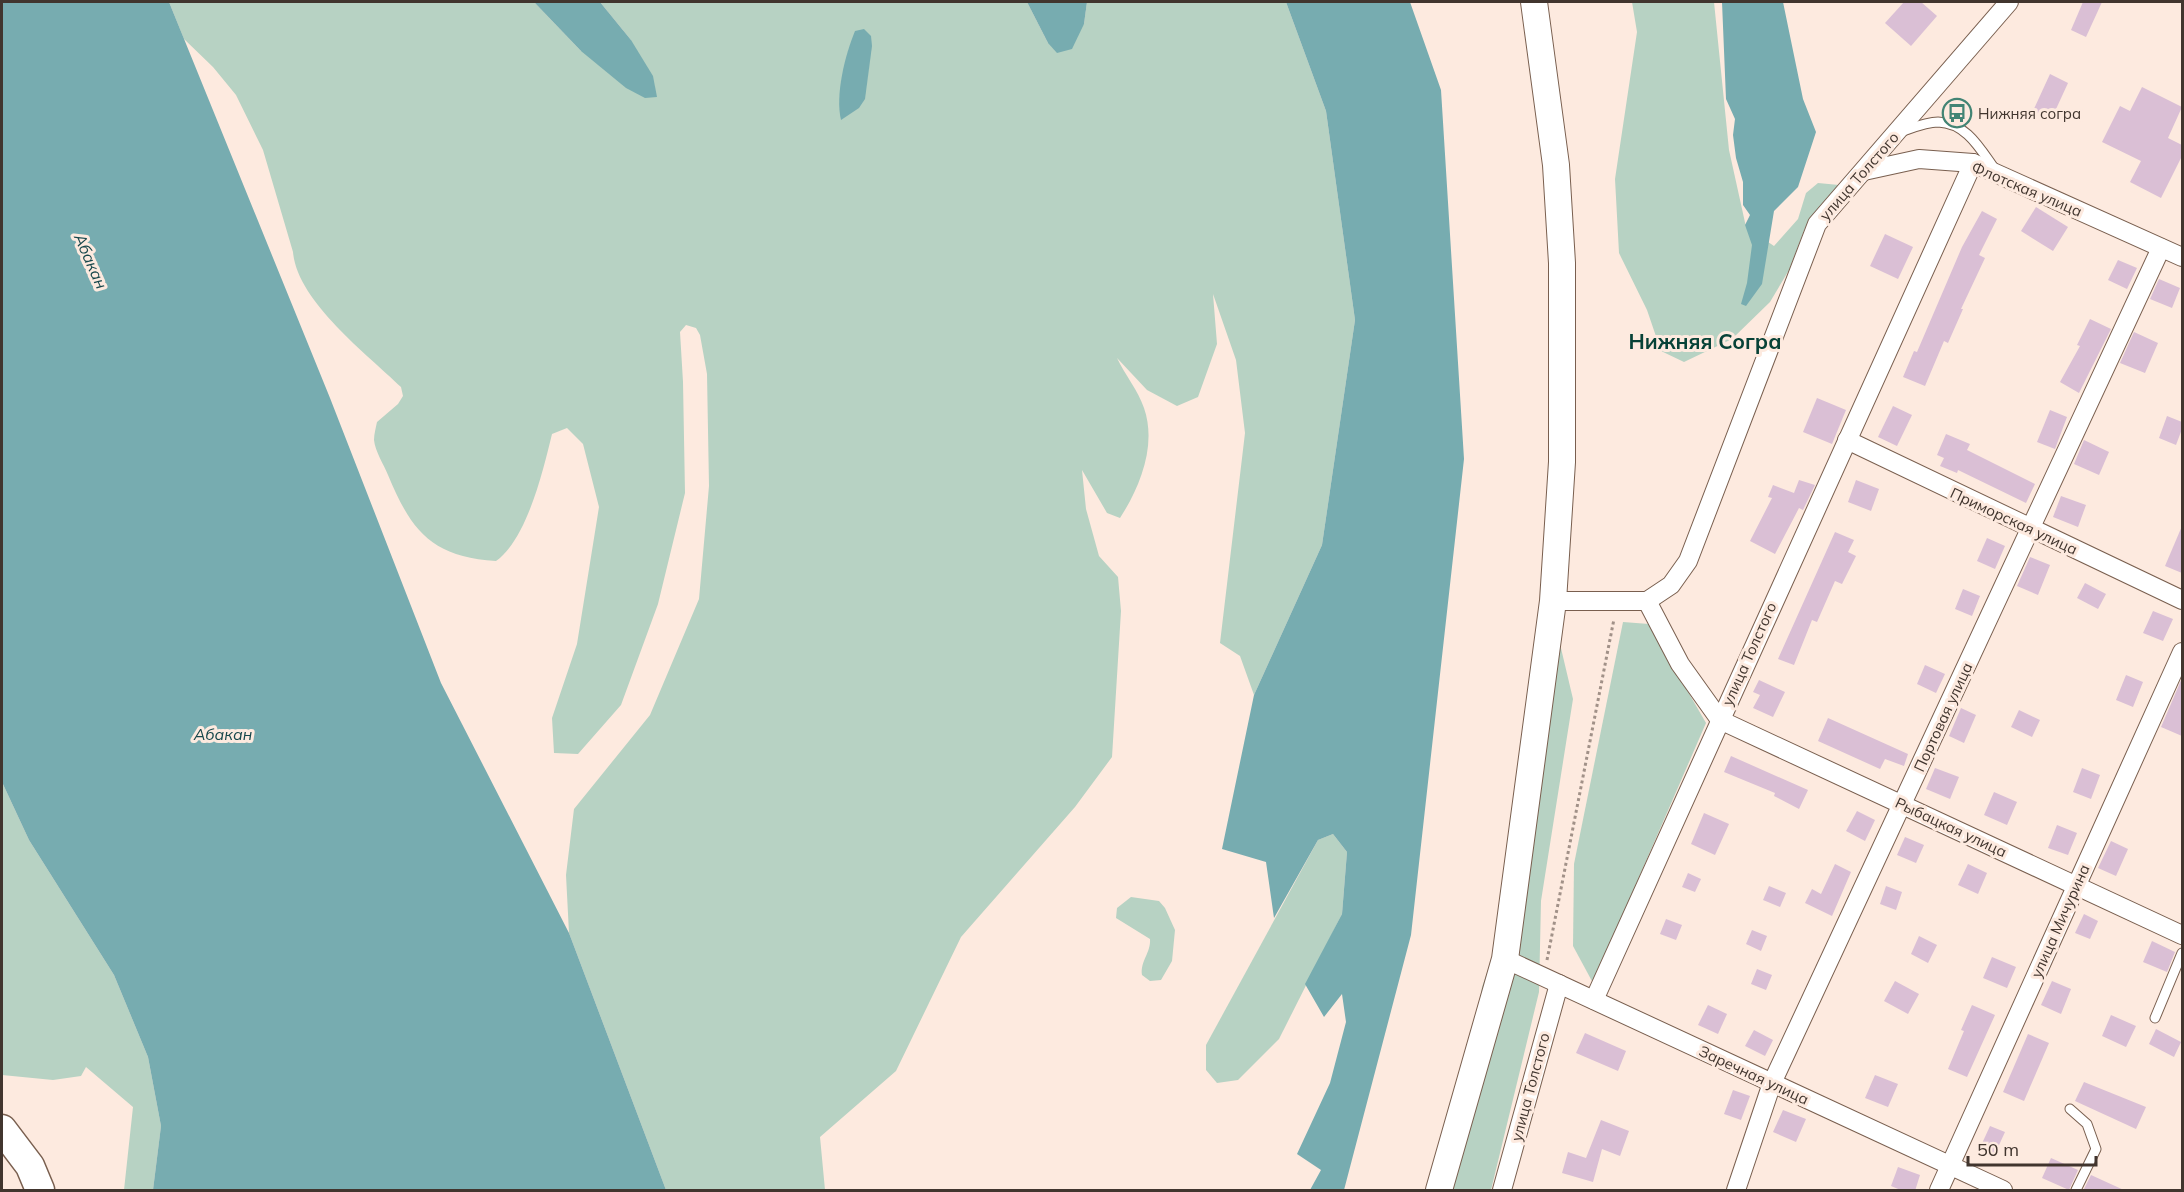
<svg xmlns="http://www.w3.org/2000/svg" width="2184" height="1192" viewBox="0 0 2184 1192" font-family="Mulish,sans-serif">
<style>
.green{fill:#b7d2c3}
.water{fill:#77acb0}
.building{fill:#dabfd5}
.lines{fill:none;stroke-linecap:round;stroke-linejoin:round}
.lane-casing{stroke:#795f4f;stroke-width:11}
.street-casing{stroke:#795f4f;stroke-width:20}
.secondary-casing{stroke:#795f4f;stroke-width:28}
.primary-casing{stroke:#795f4f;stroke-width:31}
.path{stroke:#a19188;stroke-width:3;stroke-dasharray:3 3;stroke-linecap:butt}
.lane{stroke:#fff;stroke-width:9}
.street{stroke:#fff;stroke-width:18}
.secondary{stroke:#fff;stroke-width:26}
.primary{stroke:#fff;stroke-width:28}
.labels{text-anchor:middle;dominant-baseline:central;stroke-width:6;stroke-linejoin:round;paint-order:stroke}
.poi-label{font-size:15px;fill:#41352e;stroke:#fdeadf;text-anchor:start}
.street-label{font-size:15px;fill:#41352e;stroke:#fdeadf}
.water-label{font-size:16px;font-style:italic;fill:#17474b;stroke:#fdeadf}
.district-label{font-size:21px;font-weight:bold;fill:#074237;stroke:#fdeadf}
</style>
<rect width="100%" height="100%" fill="#fdeadf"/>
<!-- green -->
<g class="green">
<path d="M169 2H534L581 51 631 40 600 2H1027L1048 43 1084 24 1087 2H1286L1326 111 1355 320 1322 545 1254 695 1240 656 1220 643 1245 433 1236 360 1213 294 1217 344 1198 397 1177 406 1147 390 1117 358C1125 375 1138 390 1144 408 1157 445 1140 487 1120 518L1107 513 1082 470 1086 509 1099 556 1118 577 1121 611 1112 757 1075 807 961 937 896 1071 820 1137 825 1190H666L569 933 566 875 574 809 650 715 699 599 709 486 707 374 700 335 696 328 686 325 680 332 683 382 685 493 658 604 621 705 578 754 554 753 552 718 577 644 599 507 583 444 567 428 552 434C543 471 527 539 496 561 431 557 411 530 388 475 384 465 375 451 374 440 374 434 376 427 377 422L398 404 403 396 401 387C367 354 297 301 293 252L263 150 236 95 213 67 184 39Z"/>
<path d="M1632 2H1714L1729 150 1746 227 1774 246 1798 219 1806 193 1818 183 1839 185 1805 228 1789 270 1770 302 1732 339 1684 362 1661 351 1647 310 1619 253 1615 179 1637 32Z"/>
<path d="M1623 622 1649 624 1706 723 1593 983 1573 946 1574 864Z"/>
<path d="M1560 644 1573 699 1541 901 1539 992 1491 1190H1431L1467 1080 1482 987 1508 912Z"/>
<path d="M2 782 29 840 114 975 148 1057 161 1126 153 1190H124L133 1107 86 1067 81 1076 53 1080 2 1075Z"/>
<path d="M1333 834 1347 852 1342 914 1279 1039 1238 1080 1217 1083 1206 1070V1045L1318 840Z"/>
<path d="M1131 897 1159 901 1165 908 1175 930 1172 961 1161 980 1150 981 1142 975C1140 961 1151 953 1150 939L1116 918 1117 908Z"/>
</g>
<!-- water -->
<g class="water">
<path d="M2 2H169L330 398 441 683 569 933 666 1190H153L161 1126 148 1057 114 975 29 840 2 782Z"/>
<path d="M534 2H600L631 40 653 76 657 97 645 98 626 88 581 51Z"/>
<path d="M1027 2H1087L1084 24 1072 49 1057 53 1048 43Z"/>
<path d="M1286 2H1410L1441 90 1464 459 1411 935 1344 1190H1310L1321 1170 1297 1154 1330 1083 1346 1022 1342 994 1324 1017 1305 984 1342 914 1347 852 1333 834 1318 840 1274 918 1266 862 1222 849 1254 695 1322 545 1355 320 1326 111Z"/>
<path d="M1722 2H1783L1803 99 1816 132 1798 187 1774 211 1762 284 1746 306 1741 304 1747 283 1752 245 1745 225 1750 215 1743 205V182L1736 158 1733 135 1735 119 1726 99Z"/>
<path d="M864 29 871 36 872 46 865 99 859 108 841 120C835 95 845 55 855 31Z"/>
</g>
<!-- building -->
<g class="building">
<path d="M1904 2H1921L1937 16 1911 46 1885 23Z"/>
<path d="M2083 2H2102L2086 37 2071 30Z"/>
<path d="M2050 74 2068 83 2051 120 2033 111Z"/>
<path d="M2142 87 2182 107 2168 138 2182 145V156L2161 198 2130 182 2141 161 2102 142 2120 106 2130 111Z"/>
<path d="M2036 207 2068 227 2053 251 2021 231Z"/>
<path d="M1982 211 1997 219 1979 255 1985 258 1961 309H1963L1948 343 1944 341 1925 386 1903 377 1914 351 1917 352 1962 247Z"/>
<path d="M1885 234 1913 247 1898 279 1870 266Z"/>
<path d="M2118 260 2137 268 2127 289 2108 280Z"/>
<path d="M2159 279 2180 288 2172 308 2150 299Z"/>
<path d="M2090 319 2111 329 2079 393 2060 382 2080 346 2077 345Z"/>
<path d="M2134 332 2158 343 2145 373 2120 363Z"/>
<path d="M1817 398 1846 410 1832 444 1803 432Z"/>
<path d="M1893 406 1912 415 1897 446 1878 437Z"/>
<path d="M2050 410 2067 417 2055 449 2037 442Z"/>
<path d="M2167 416 2182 422V429L2176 445 2159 438Z"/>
<path d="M1946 434 1970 444 1967 450 2035 484 2026 503 1958 470 1957 473 1940 466 1944 458 1937 455Z"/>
<path d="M2084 440 2109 452 2099 475 2074 464Z"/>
<path d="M1799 480 1815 485 1803 510 1799 508 1775 554 1750 541 1772 498 1768 497 1773 485 1794 493Z"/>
<path d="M1856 480 1879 489 1871 511 1848 502Z"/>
<path d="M2061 496 2086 505 2078 527 2053 517Z"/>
<path d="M2182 526V573L2165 566Z"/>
<path d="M1835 532 1854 540 1848 552 1856 556 1842 584 1835 581 1817 622 1812 620 1794 665 1778 659Z"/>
<path d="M1987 538 2005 546 1995 569 1977 561Z"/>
<path d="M2030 557 2050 565 2038 595 2017 586Z"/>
<path d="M2085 583 2106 594 2098 609 2077 598Z"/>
<path d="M1963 589 1980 596 1972 616 1955 609Z"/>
<path d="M2153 611 2173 619 2163 641 2143 633Z"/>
<path d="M1925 665 1945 674 1936 693 1917 684Z"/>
<path d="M2126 675 2143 682 2133 707 2116 700Z"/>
<path d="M2182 678V736L2161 727Z"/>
<path d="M1759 680 1785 692 1773 717 1753 708 1760 695 1753 692Z"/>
<path d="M1961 708 1976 715 1964 743 1949 736Z"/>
<path d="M2019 710 2040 720 2032 737 2011 727Z"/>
<path d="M1828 718 1908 754 1904 766 1885 759 1880 769 1818 741Z"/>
<path d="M1731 756 1808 790 1799 809 1774 796 1775 793 1724 772Z"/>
<path d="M1935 768 1959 777 1950 799 1926 789Z"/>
<path d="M2082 768 2100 775 2091 799 2073 792Z"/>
<path d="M1994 792 2017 802 2007 825 1984 815Z"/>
<path d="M1857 811 1875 820 1865 841 1846 831Z"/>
<path d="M1704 813 1729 824 1715 855 1691 844Z"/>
<path d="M2057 825 2077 833 2068 855 2048 848Z"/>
<path d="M1905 837 1924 845 1916 863 1897 855Z"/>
<path d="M2111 841 2128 849 2116 876 2098 868Z"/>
<path d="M1835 864 1851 872 1832 916 1805 903 1812 889 1821 894Z"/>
<path d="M1968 864 1987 873 1978 894 1958 885Z"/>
<path d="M1688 873 1701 879 1695 892 1682 887Z"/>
<path d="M1769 886 1786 893 1780 907 1763 900Z"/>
<path d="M1886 886 1902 892 1896 910 1880 904Z"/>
<path d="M2084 914 2098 921 2090 939 2075 933Z"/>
<path d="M1666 919 1682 925 1676 940 1660 934Z"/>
<path d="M1752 930 1767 936 1761 951 1746 944Z"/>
<path d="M1919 936 1937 945 1928 963 1911 954Z"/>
<path d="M2152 941 2175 952 2167 972 2143 962Z"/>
<path d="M1992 957 2016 967 2007 988 1983 978Z"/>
<path d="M1757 969 1772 975 1766 990 1751 984Z"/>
<path d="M1895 981 1919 994 1908 1014 1884 1001Z"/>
<path d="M2052 981 2071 989 2061 1014 2041 1005Z"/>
<path d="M1708 1005 1727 1014 1718 1034 1698 1025Z"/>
<path d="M1972 1005 1995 1015 1967 1077 1948 1069 1964 1031 1961 1030Z"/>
<path d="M2111 1015 2136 1026 2126 1047 2102 1036Z"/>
<path d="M2156 1029 2181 1042 2174 1057 2149 1044Z"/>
<path d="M1754 1030 1773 1040 1765 1056 1745 1046Z"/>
<path d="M1585 1033 1626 1051 1618 1071 1576 1053Z"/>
<path d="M2028 1034 2049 1043 2024 1101 2003 1092Z"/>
<path d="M1875 1075 1898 1084 1888 1107 1865 1098Z"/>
<path d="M2084 1082 2146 1107 2136 1129 2075 1101Z"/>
<path d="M1733 1090 1750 1096 1741 1120 1724 1114Z"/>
<path d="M1783 1110 1806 1119 1796 1142 1773 1132Z"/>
<path d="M1601 1120 1629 1131 1620 1156 1602 1149 1593 1182 1562 1173 1568 1152 1586 1158Z"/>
<path d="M1990 1126 2005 1132 1994 1156 1979 1150Z"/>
<path d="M2051 1158 2078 1170 2069 1190 2042 1178Z"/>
<path d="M1898 1167 1920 1175 1915 1191H1903L1891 1186Z"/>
<path d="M2091 1175 2126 1191H2083Z"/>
</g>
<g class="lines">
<!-- lane casing -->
<g class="lane-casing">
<g id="lane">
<path d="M1900 132C1912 128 1926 122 1938 122 1966 123 1979 147 1994 168"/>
<path d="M2155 1018 2182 953"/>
<path d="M2070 1109 2087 1124 2096 1149 2076 1190"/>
</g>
</g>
<!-- street casing -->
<g class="street-casing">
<g id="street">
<path d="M1864 171 1919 159 1973 163 2182 257"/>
<path d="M1847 440 2182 600"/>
<path d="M1553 601H1647L1671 585 1688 561 1817 224 2009 2"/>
<path d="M1647 601 1680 664 1720 720 2182 935"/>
<path d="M1505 959 2003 1190"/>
<path d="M1594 1000 1973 163"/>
<path d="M1502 1190 1559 984"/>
<path d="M1736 1190 1772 1083 2161 248"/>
<path d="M1939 1190 2182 652"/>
</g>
</g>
<!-- secondary casing -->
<g class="secondary-casing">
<path id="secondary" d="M1439 1190 1505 959 1553 601 1562 462V263L1556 165 1534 2"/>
</g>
<!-- primary casing -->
<g class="primary-casing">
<path id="primary" d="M2 1129 30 1166 40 1190"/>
</g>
<!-- path -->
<path class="path" d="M1547 960 1614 619"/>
<!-- lane -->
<use href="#lane" class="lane"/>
<!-- street -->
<use href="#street" class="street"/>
<!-- secondary -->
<use href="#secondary" class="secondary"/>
<!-- primary -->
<use href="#primary" class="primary"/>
</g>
<!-- icons -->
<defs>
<g id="bus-ring" transform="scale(1.5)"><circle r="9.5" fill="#fdeadf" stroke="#428474" stroke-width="1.5"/><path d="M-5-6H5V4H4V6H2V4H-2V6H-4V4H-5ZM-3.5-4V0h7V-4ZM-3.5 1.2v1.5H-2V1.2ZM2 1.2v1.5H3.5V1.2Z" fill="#428474"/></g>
</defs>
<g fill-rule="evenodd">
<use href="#bus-ring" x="1957" y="113"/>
</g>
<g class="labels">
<!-- poi labels -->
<g class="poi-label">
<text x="1978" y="113">Нижняя согра</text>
</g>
<!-- street labels -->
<g class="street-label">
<text transform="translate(1859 176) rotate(-49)">улица Толстого</text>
<text transform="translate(2027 189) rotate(23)">Флотская улица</text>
<text transform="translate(2014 521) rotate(25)">Приморская улица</text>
<text transform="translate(1749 654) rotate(-66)">улица Толстого</text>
<text transform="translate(1943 717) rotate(-65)">Портовая улица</text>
<text transform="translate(1951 827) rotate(25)">Рыбацкая улица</text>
<text transform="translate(2060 921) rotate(-66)">улица Мичурина</text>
<text transform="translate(1754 1075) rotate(25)">Заречная улица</text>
<text transform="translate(1530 1087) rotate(-75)">улица Толстого</text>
</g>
<!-- water labels -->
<g class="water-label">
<text transform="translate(91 261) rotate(66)">Абакан</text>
<text x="223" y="734">Абакан</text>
</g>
<!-- district labels -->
<g class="district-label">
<text x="1705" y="341">Нижняя Согра</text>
</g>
</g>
<!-- border -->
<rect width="2184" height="1192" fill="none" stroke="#41352e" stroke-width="6"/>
<!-- scale -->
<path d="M1968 1156v9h128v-9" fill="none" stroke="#41352e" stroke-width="3"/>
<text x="1977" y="1156" font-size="18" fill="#41352e" stroke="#fdeadf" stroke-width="4.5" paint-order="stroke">50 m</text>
</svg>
